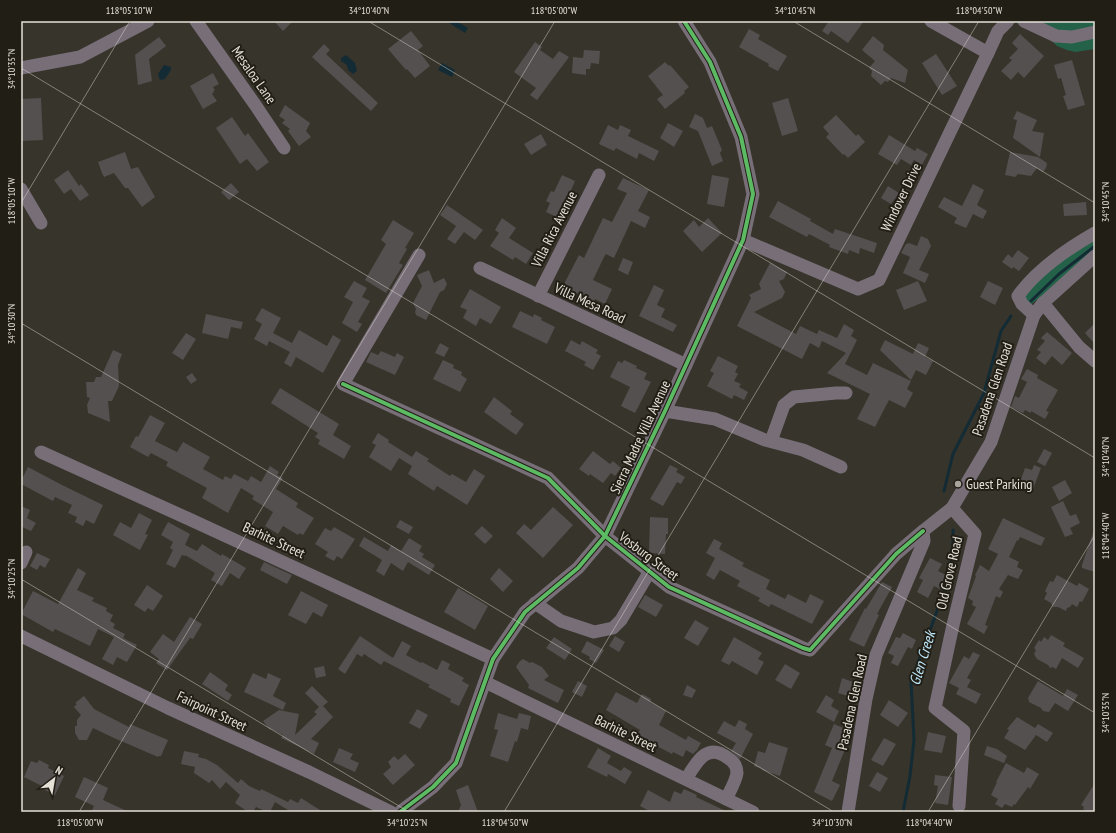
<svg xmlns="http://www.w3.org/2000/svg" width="1116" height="833" viewBox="0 0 1116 833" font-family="'PT Sans Narrow',sans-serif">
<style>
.green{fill:#236248}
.water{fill:#132b34}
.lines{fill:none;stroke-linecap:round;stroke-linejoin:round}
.stream{stroke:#132b34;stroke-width:3}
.building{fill:#53504f}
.minor{stroke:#786e78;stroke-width:13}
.cycleway-casing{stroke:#211e16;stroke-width:6}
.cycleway{stroke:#5cba63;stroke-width:4}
.ticks{fill:none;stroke:#e5e1d7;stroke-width:1;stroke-opacity:0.45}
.poi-dot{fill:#a8a49b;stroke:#211e16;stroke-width:1.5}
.labels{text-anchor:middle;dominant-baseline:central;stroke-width:4;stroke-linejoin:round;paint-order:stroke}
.street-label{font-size:14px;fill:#e5e1d7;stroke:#211e16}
.poi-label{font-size:14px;fill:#e5e1d7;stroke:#211e16;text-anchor:start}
.water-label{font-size:15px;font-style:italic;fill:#bee7fa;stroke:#211e16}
.neatline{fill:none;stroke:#e5e1d7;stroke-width:1.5}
.ticks-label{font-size:10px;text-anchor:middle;fill:#e5e1d7}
</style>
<rect width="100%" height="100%" fill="#37342b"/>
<!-- green -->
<g class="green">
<path d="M1012 21H1095V49L1075 52 1067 50 1057 46 1047 36Z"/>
<path d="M1095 233V258L1070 274 1025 309 1017 289Z"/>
</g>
<!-- water -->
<g class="water">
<path d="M446 21H456L468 28 465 33Z"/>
<path d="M346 55 355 63 357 71 353 74 348 70 347 65 341 61V58Z"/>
<path d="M442 63 455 70 452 77 438 70Z"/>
<path d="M164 65 171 67V70L165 79 160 80 158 74Z"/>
</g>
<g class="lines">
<!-- stream -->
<g class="stream">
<path d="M1031 301 1059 274 1095 246"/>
<path d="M944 491 953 454 984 393 1001 331 1011 316"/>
<path d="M903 812 910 776 914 740 911 682 944 592 953 555V530"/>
</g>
</g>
<!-- building -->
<g class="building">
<path d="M274 21H293L283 31Z"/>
<path d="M829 21H864L848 43 831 31 828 35 822 31Z"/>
<path d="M749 29 760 35 758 39 787 56 778 71 768 66 769 64 739 47Z"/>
<path d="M411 31 423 46 418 50 430 66 415 78 407 69 406 70 388 49Z"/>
<path d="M1020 34 1044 56 1024 78 1018 72 1011 80 1001 71 1012 60 1009 58 1018 49 1012 43Z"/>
<path d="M873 36 884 45 883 50 908 70 905 83 891 78 888 82 885 81 881 85 871 76 872 71 869 68 875 61 862 50Z"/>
<path d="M159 37 166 46 149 59 152 81 138 85 135 55Z"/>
<path d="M535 42 542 47 540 50 553 59 559 51 569 57 537 100 530 95 536 88 514 72Z"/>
<path d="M324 44 330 50 326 54 378 103 371 111 312 57Z"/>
<path d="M584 50 600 51 599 64 591 63 590 69H586V75L572 73 573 57 583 58Z"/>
<path d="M936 54 957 86 942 95 922 63Z"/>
<path d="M1072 60 1085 105 1068 110 1063 96 1066 95 1061 78 1058 79 1054 65Z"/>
<path d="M665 62 669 66 670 65 689 87 684 91 685 93 665 109 657 99 663 95 648 76Z"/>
<path d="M213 73 219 84 213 87 215 90 213 91 214 92 212 94 217 101 203 109 190 86Z"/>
<path d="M41 98 43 140 21 141V128H22L21 99Z"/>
<path d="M788 98 798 131 782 136 772 103Z"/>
<path d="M285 105 310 123 306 131 311 137 299 146 288 131 290 129 282 123 285 120 279 116Z"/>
<path d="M1017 111 1037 120 1032 131 1044 133 1040 157 1013 138 1017 120 1013 119Z"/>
<path d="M695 114 703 118 707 128 712 126 722 150 720 153 723 161 712 166 698 131 689 127Z"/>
<path d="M836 115 856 136 858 134 865 142 848 158 844 154 843 155 826 137 829 134 823 127Z"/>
<path d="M232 117 245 136 248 133 269 162 257 171 247 159 240 164 216 128Z"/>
<path d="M668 123 683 131 674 147 660 138Z"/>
<path d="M608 125 618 130 620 125 631 130 628 136 659 151 654 161 639 153 637 159 616 148 614 151 599 144Z"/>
<path d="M541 134 547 145 531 155 524 144Z"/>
<path d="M889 135 915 151 917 148 928 154 922 165 914 160 911 165 901 159 897 165 878 154Z"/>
<path d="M125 152 131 169 138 167 155 197 142 207 128 188H125L114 173 104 177 102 173 98 162Z"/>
<path d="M1010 152 1038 157 1047 163 1046 168 1043 172 1037 168 1031 176 1018 174 1015 177 1005 175Z"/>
<path d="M68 170 79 186 81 184 89 195 80 201 71 189 64 194 54 180Z"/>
<path d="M562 175 575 181 559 218 546 212 550 203 546 201 551 191 554 192Z"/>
<path d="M712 175 729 178 724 207 707 204Z"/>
<path d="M623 178 649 190 638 211 650 217 645 228 631 221 614 258 606 254 603 259 593 280 612 289 605 304 595 299 594 302 563 286 579 255 584 258 603 218 612 222 627 193 617 189Z"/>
<path d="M231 183 239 192 229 200 221 192Z"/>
<path d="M973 184 984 190 977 205 987 211 983 219 973 214 966 228 954 223 957 218 938 207 944 197 962 206Z"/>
<path d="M888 186 899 193 891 204 881 198Z"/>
<path d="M778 201 811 219 810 221 833 234 835 229 877 243 874 253 860 248 859 254 849 250 848 254 829 247 830 245 809 234 807 237 769 217Z"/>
<path d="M1086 202 1087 215 1064 216 1063 204Z"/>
<path d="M447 205 483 230 475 240 464 232 455 244 447 239 456 226 440 215Z"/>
<path d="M502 218 516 228 509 238 533 253 526 264 515 257 513 260 490 246 499 233 495 230Z"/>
<path d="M708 218 722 233 702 252 683 231 694 220 699 227Z"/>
<path d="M393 220 414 233 405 248 407 249 399 263 403 265 386 293 365 280 386 244 381 240Z"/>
<path d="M921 236 928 239 931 246 919 270 929 274 925 283 903 273 910 257 901 253 906 244 909 243 917 246Z"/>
<path d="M1018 250 1029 258 1019 271 1013 267 1012 269 1002 262 1008 254 1012 258Z"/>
<path d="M623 258 633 262 628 275 618 270Z"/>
<path d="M770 263 787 272 784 279 779 281 785 292 782 298 754 312 796 334 800 326 817 334 819 330 837 338 844 324 854 330 851 336 857 340 845 364 867 375 873 363 911 381 907 389 913 393 905 408 889 400 875 427 857 419 870 394 827 373 846 353 822 341 819 348 810 343 802 359 737 326 751 298 749 295 761 289 759 284Z"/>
<path d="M429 270 434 283 444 278 447 284 444 290 440 292 426 320 416 315 415 312 416 309 413 303 422 286 417 275Z"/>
<path d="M354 281 367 288 362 297 370 301 358 322 362 324 357 332 342 323 353 302 344 297Z"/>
<path d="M918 281 927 301 904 310 896 290Z"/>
<path d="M988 281 1003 288 995 305 980 297Z"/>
<path d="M654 285 664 290 657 305 665 309 661 317 677 325 673 332 639 316Z"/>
<path d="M470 289 501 307 491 324 480 318 476 326 463 318 467 310 460 307Z"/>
<path d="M262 308 281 318 273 333 292 343 299 330 327 346 333 335 341 340 323 373 296 357 291 367 284 363 290 352 269 341 267 346 254 339 262 324 255 320Z"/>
<path d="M520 311 533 317 534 314 542 318 541 320 555 327 547 344 512 327Z"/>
<path d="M206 314 243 322 241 329 231 327 228 339 202 333Z"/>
<path d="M1095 323V344L1085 333Z"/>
<path d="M1047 332 1072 353 1062 365 1052 356 1045 365 1036 358 1041 352 1037 350 1045 341 1041 338Z"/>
<path d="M186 333 196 339 183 360 172 353Z"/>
<path d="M571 340 580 345 582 341 598 350 596 353 601 356 593 370 584 365 586 362 565 351Z"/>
<path d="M885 340 913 354 918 343 929 348 925 357 933 361 926 375 916 370 911 380 880 350Z"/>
<path d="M440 343 449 348 444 357 435 353Z"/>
<path d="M113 350 122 354 118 365 119 386 112 401H108L110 422 88 413 87 405 90 398 87 397 86 382H94L96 377H101Z"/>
<path d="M381 351 395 357 397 353 404 357 395 375 366 362 371 352 378 355Z"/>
<path d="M718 356 738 366 735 372 738 374 734 381 741 384 739 387 748 392 744 400 734 395 732 399 707 386 714 373 710 371Z"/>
<path d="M443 360 454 365 453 368 462 372 461 375 467 379 460 392 433 379Z"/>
<path d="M624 360 637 366 636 368 647 373 644 379 651 382 635 413 621 406 630 387 610 377 618 361 622 363Z"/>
<path d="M1027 369 1038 375 1037 378 1058 390 1046 411 1049 412 1045 419 1031 411V413L1025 410 1023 413 1011 407 1015 396 1019 398 1027 382 1021 379Z"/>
<path d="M192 373 197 380 191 384 186 377Z"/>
<path d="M280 388 339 424 333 435 351 446 344 459 318 444 320 440 315 437 318 433 271 403Z"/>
<path d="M494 397 512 411 510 414 524 424 516 435 484 412Z"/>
<path d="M150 415 165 423 155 441 177 452 183 442 210 457 203 469 223 480 225 476 231 479 234 474 248 481 251 476 261 482 270 466 279 472 277 475 283 478 276 489 298 503 296 507 314 518 303 535 299 533 298 535 283 526 278 534 265 526 273 512 252 499 254 496 241 488 228 513 202 498 207 488 166 466 168 462 151 453 148 457 130 447 136 436 138 437Z"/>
<path d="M378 433 389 440 388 442 412 457 416 451 429 459 427 461 450 476 452 474 466 482 474 469 485 476 467 505 437 486 434 491 408 474 412 466 399 458 391 471 369 457 376 445 372 443Z"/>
<path d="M1044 449 1052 453 1045 466 1037 462Z"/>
<path d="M593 451 610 464 613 461 621 468 615 476 611 473 603 483 590 474 589 476 579 469Z"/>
<path d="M670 465 678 469 676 472 685 477 681 484 677 482 663 506 650 499Z"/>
<path d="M1034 465 1041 468 1033 489 1025 487 1026 484 1020 482 1025 468 1032 470Z"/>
<path d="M28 467 62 485 103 505 94 524 86 520 83 526 75 522 77 517 68 513 72 505 55 497 53 501 21 484V481Z"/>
<path d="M1065 480 1072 493 1059 501 1052 487Z"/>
<path d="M1063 501 1070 516 1076 514 1080 523 1070 528 1073 534 1065 537 1051 507Z"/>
<path d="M21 506 30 510 27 518 36 523 31 531 22 527 21 530Z"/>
<path d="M553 507 573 525 543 558 516 533 524 524 531 530Z"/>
<path d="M139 513 152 520 145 534 148 535 140 550 113 535 120 522 131 528Z"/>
<path d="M650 517 668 518V534H666L665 554 649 553Z"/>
<path d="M1003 518 1045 538 1041 546 1020 537 1018 541 1017 540 1009 557 1019 562 1017 567 1023 570 1018 579 1008 575 999 589 1003 592 1000 598 996 596 985 625 988 626 984 634 967 624 976 607 972 605 973 601 968 598 976 576 975 575 980 565 989 571 998 554 988 549Z"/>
<path d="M400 520 413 527 409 534 396 527Z"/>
<path d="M168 522 190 534 185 545 197 551 202 544 221 556 222 554 246 568 239 579 230 573 222 586 211 580 215 573 185 555V556L182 555 175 568 166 564 173 550 170 548 173 542 161 535Z"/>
<path d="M482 526 493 536 485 544 474 534Z"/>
<path d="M334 527 355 539 342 559 337 556 334 561 325 556 328 552 315 544 325 528 331 531Z"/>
<path d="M1094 530H1095V572L1082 568V565Z"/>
<path d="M364 537 388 551 391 545 401 551 409 538 422 546 419 551 424 554 422 557 435 565 429 575 408 562 403 571 391 563 384 576 376 571 382 560 359 546Z"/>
<path d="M714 539 722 543 719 549 744 563 742 566 770 580 766 589 785 599 788 594 806 603 810 594 824 601 812 624 771 604 769 607 758 601 760 598 737 586 740 581 720 570 714 580 706 575 715 558 706 553Z"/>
<path d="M37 553 50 559 45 568 40 565 37 570 30 566Z"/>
<path d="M930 558 942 564 938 571 948 576 940 589 934 586 928 598 917 592 923 580 919 578Z"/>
<path d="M264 562 292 575 287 584 260 570Z"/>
<path d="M78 568 86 573 77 590 94 598 92 601 107 608 106 611 113 615 110 621 115 624 113 628 125 634 123 638 137 645 127 662 117 657 113 665 102 659 114 637 98 629 90 646 55 629 53 632 21 614 33 591 58 604Z"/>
<path d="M499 568 513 581 503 592 490 579Z"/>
<path d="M1057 575 1077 586 1079 583 1089 589 1082 602 1080 601 1077 607 1072 604 1070 607 1067 608 1066 611 1058 607H1053L1051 603 1044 599 1047 593 1045 591 1050 581 1053 582Z"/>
<path d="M882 582 892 587 877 614 879 615 864 647 849 640 865 608 866 609Z"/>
<path d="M147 585 163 596 153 611 148 608 145 612 134 605Z"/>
<path d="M458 588 488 606 475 630 444 612Z"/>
<path d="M301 591 328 605 322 617 313 612 306 624 288 615Z"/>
<path d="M645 595 663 605 656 617 638 607Z"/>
<path d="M190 617 202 624 193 639 190 638 167 670 156 663 159 659 150 652 163 634 174 642Z"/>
<path d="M695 620 709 628 698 646 684 638Z"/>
<path d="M903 633 916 640 912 649 908 647 898 666 891 663 894 656 888 653 896 637 900 638Z"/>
<path d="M1051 635 1065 643 1063 646 1084 658 1078 668 1062 658 1056 669 1053 667 1050 668 1048 665 1037 659 1034 654 1036 650 1034 648 1039 640 1041 642 1044 637 1048 640Z"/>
<path d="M360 636 393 658 402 641 411 646 406 655 421 663 422 662 437 670 442 660 450 664 448 669 464 678 462 681 469 685 459 706 450 702 451 699 428 687 430 685 384 661 381 665 364 654 362 657 357 654 345 674 338 669Z"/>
<path d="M615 636 625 642 619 652 609 646Z"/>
<path d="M554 637 572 649 565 660 546 648Z"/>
<path d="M734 637 762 653 758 659 764 662 757 675 732 661 729 665 721 661Z"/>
<path d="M587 641 604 650 596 663 589 659 590 657 581 652Z"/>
<path d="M973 652 980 655 967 678 971 680 967 687 981 694 976 704 956 694 959 688 949 683 964 656 969 659Z"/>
<path d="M523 659 530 663 532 662 542 667 549 676 544 680 564 690 558 703 528 688 529 685 516 667 519 662Z"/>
<path d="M785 664 800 673 791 689 775 680Z"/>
<path d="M324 666 326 676 316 678 314 668Z"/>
<path d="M210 672 228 685 225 690 232 695 228 701 202 684Z"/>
<path d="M253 673 266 679 268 673 281 679 273 696 286 703 283 710 244 692Z"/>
<path d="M842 678 856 683 851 697 838 693Z"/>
<path d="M578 681 587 686 582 697 572 692Z"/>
<path d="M1038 681 1063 696 1067 689 1078 695 1068 711 1055 703 1049 712 1043 711 1041 708 1029 702 1028 698Z"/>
<path d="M687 685 696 690 692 698 683 695Z"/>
<path d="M312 686 328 702 323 706 333 717 311 739 319 743 314 754 281 738 283 735 271 729 270 730 263 721 279 710 299 714 295 735 317 714 314 712 319 707 305 693Z"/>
<path d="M616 692 637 703 642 694 651 699 650 702 666 711 659 725 686 740 688 736 701 743 697 750 693 754 686 750 683 757 673 752 672 754 649 742 648 745 636 738 640 730 606 710Z"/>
<path d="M826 695 834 700 831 706 839 711 834 722 816 712Z"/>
<path d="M84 696 94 709 129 727 130 724 168 740 161 756H159L158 757 114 738 93 728 87 740H79L75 733V726H77V720L81 715 74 707 77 704 75 703Z"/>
<path d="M889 700 908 713 898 727 880 715Z"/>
<path d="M417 709 428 715 420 729 409 723Z"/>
<path d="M498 713 517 719 519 713 531 716 528 730 521 728 517 742 515 741 508 762 490 756 498 730 494 729Z"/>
<path d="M1017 717 1035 728 1038 724 1053 733 1047 742 1036 735 1025 750 1004 738 1009 730 1007 729Z"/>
<path d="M739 720 747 724 745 729 753 734 740 759 731 751 736 743 717 733 724 721 735 727Z"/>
<path d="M834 724 850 731 844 746 846 747 832 781 840 785 832 801 814 792 832 748 825 745Z"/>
<path d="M928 732 946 736 942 753 924 750Z"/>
<path d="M884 738 896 744 883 766 871 760Z"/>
<path d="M769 742 788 748 780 776 762 770V769L754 766 758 751 765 753Z"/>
<path d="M987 746 997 749 1007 756 1004 763 984 755Z"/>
<path d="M339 748 353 754 350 759 359 763 355 772 333 762Z"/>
<path d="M598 748 611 756 607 763 621 771 624 767 632 772 625 784 608 774 607 777 587 767Z"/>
<path d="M184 751 199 754 198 757 206 759 217 765 238 783 241 779 249 786 260 791 261 789 288 802 290 799 298 803 301 798 323 812H291L275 802 270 812H267L256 807 253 812H248L235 803 240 795 226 782 220 789 212 780 209 783 194 773 195 767 181 764Z"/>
<path d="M405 754 415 765 393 785 383 774 391 767 388 762 394 756 398 760Z"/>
<path d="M39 760 49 765 48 768 64 776 55 795 43 789 44 787 24 777 31 761 37 763Z"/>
<path d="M1006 763 1024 773 1027 767 1039 774 1030 789 1028 787 1015 805 1014 804 1012 807 1005 804 1002 808 995 804 998 799 991 795 997 782H996Z"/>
<path d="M877 772 888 778 880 792 869 786Z"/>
<path d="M935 775 952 777 948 805 935 803 938 786 934 785Z"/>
<path d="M84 777 108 788 103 800 129 812H91L94 806 75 797Z"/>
<path d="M1095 783V812H1088L1083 809 1084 807 1081 805Z"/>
<path d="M468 785 478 812H458L461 805 456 790Z"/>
<path d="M684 789 697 795 696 797 728 812H651L640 806 648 790 670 802 674 791 681 794Z"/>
</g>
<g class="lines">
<!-- minor -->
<g class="minor">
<path d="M196 21 256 106 284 148"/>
<path d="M1024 21 1056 36 1072 37 1095 32"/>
<path d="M988 53 998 31 1008 21"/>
<path d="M21 68 80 57 148 21"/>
<path d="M21 189 41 223"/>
<path d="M743 240 858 289 879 280 988 53 931 21"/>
<path d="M419 255 343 384 548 478 605 536 669 587 803 648 810 650 896 554 923 531"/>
<path d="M480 268 686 365"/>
<path d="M538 296 599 175"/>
<path d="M1043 303 1079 347 1095 361"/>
<path d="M1034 315 1022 304 1018 296C1037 269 1067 249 1095 233"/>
<path d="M665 411 715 419 765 440 803 450 841 467"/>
<path d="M771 441 784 405 794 397 836 393H846"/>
<path d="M41 452 189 519 493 659"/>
<path d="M952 508 975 534 953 625 935 708 964 731 959 806"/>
<path d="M21 563 26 552"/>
<path d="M535 603 561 621 594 632 613 628 621 620 650 571"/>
<path d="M21 636 168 708 309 772 391 812"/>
<path d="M485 682 753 812"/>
<path d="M686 779C696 764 706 741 728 758 733 761 737 766 737 773 736 781 730 791 726 799"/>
<path d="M400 812 433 787 456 763 493 659 525 612 578 568 605 536 665 411 743 240 753 194 741 137 710 62 684 21"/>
<path d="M848 812 866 699 876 655 924 541 923 531 952 508 991 442 1034 315 1043 303 1095 256"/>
</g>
<!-- cycleway casing -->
<g class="cycleway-casing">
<g id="cycleway">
<path d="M343 384 548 478 605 536 669 587 803 648 810 650 896 554 923 531"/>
<path d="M400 812 433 787 456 763 493 659 525 612 578 568 605 536 665 411 743 240 753 194 741 137 710 62 684 21"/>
</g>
</g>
<!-- cycleway -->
<use href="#cycleway" class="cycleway"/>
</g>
<!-- ticks -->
<path class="ticks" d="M368 21 1095 458M793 21 1095 203M21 68 1095 713M21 203 130 21M21 323 834 812M21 579 409 812M79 812 555 21M504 812 979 21M928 812 1095 535"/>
<!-- markers -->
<circle class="poi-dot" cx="958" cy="484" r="4"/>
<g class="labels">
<!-- street labels -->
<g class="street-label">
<text transform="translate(254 75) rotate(55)">Mesaloa Lane</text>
<text transform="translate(901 197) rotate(-64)">Windover Drive</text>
<text transform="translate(554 229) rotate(-63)">Villa Rica Avenue</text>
<text transform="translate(590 303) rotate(25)">Villa Mesa Road</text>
<text transform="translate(992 389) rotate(-71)">Pasadena Glen Road</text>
<text transform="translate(640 437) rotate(-65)">Sierra Madre Villa Avenue</text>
<text transform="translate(274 540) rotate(25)">Barhite Street</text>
<text transform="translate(649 556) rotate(37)">Vosburg Street</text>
<text transform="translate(949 573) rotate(-77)">Old Grove Road</text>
<text transform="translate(852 702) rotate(-78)">Pasadena Glen Road</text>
<text transform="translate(212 711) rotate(25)">Fairpoint Street</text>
<text transform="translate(626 733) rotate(26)">Barhite Street</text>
</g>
<!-- poi labels -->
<g class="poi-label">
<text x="966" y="484">Guest Parking</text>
</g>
<!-- water labels -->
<g class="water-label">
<text transform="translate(922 658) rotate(-73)">Glen Creek</text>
</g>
</g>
<!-- border -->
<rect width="1116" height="833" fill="none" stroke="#211e16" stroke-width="44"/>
<!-- north arrow -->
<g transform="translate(54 779) rotate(31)" stroke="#211e16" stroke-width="3" paint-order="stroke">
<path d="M0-3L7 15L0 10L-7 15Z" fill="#e5e1d7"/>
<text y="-6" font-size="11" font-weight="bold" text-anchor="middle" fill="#e5e1d7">N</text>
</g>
<rect x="22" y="22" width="1072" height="789" class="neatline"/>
<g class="ticks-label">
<text x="129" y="14">118°05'10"W</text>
<text x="369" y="14">34°10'40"N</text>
<text x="554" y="14">118°05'00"W</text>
<text x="795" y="14">34°10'45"N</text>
<text x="979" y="14">118°04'50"W</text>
<text transform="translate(11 69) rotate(-90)" y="4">34°10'35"N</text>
<text transform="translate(11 201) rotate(-90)" y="4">118°05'10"W</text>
<text transform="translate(1105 202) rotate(-90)" y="4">34°10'45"N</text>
<text transform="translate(11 324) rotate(-90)" y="4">34°10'30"N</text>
<text transform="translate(1105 457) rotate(-90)" y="4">34°10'40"N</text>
<text transform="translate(1105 536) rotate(-90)" y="4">118°04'40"W</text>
<text transform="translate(11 579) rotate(-90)" y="4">34°10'25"N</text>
<text transform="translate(1105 713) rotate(-90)" y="4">34°10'35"N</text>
<text x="80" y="826">118°05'00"W</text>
<text x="407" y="826">34°10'25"N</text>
<text x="505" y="826">118°04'50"W</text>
<text x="832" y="826">34°10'30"N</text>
<text x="929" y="826">118°04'40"W</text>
</g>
</svg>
